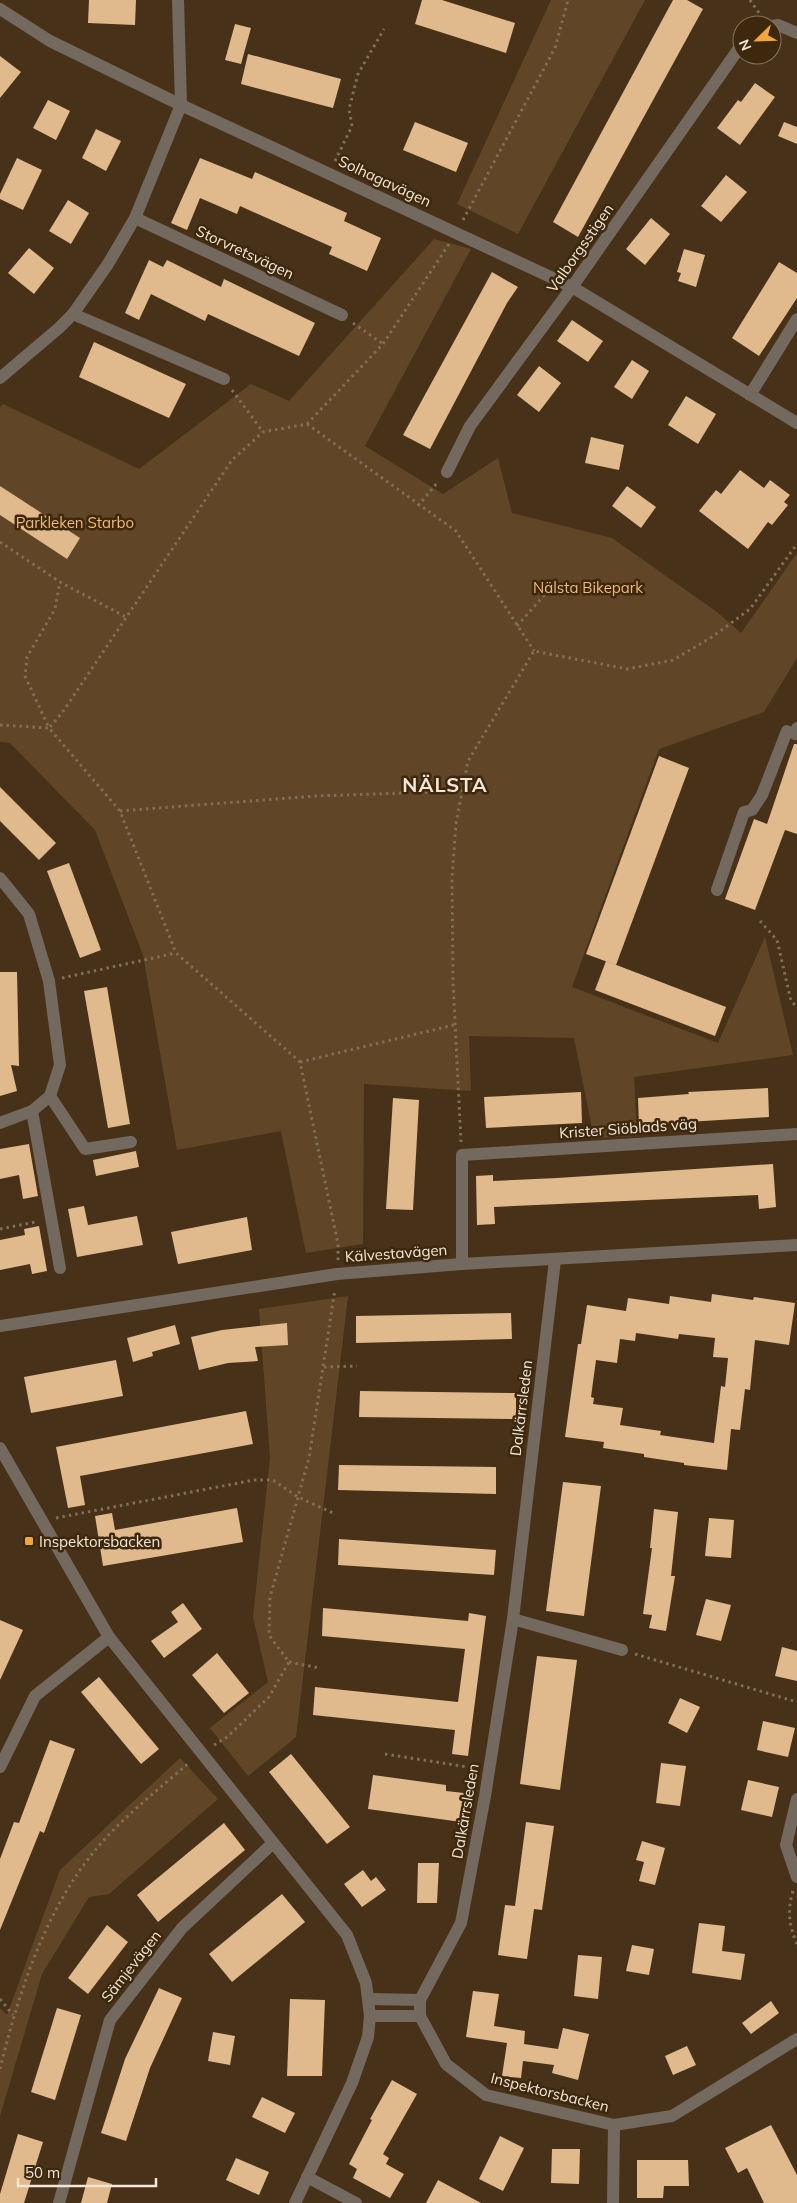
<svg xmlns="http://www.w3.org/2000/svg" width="797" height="2203" viewBox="0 0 797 2203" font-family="Mulish,sans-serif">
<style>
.green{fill:#604626}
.building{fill:#e0b98c;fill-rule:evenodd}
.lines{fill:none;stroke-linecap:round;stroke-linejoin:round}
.path{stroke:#816e58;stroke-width:3;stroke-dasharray:2.5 4;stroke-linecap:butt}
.minor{stroke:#74695e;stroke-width:12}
.poi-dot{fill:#f1a640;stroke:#3d280e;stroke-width:2}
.labels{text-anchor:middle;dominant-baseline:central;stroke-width:5;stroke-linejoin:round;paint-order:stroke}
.street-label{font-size:15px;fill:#f4e6d7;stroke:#3d280e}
.park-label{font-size:15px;fill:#f1ba78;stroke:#3d280e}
.poi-label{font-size:15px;fill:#f4e6d7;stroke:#3d280e;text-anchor:start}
.district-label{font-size:20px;font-weight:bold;letter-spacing:1px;fill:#f4e6d7;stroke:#3d280e}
</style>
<rect width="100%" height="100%" fill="#473219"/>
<!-- green -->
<g class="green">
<path d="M551 0H645L518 234 457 204Z"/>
<path d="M434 239 471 249 365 446 443 494 498 458 512 513 612 538 717 612 741 633 797 553V658L764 712 659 749 572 987 718 1043 765 937 793 1055 634 1077 637 1136 594 1138 574 1038 469 1036 471 1091 364 1084 363 1244 306 1253 281 1131 177 1150 143 955 95 830 10 743 0 742V407L3 404 139 469 251 384 289 401Z"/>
<path d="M348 1296 296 1737 248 1776 210 1728 268 1682 253 1617 270 1458 259 1309Z"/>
<path d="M180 1758 218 1799 109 1894 89 1897 42 1974 0 2116V2008L7 2015 60 1870Z"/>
</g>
<!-- building -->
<g class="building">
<path d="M89 0H136L135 25 88 23Z"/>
<path d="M422 0H442L515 23 506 53 415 24Z"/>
<path d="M673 0H687L703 9 578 237 553 222Z"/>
<path d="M235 24 251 28 241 64 225 60Z"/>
<path d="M248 54 341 79 333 108 241 84Z"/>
<path d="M0 56 21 72 0 98Z"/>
<path d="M755 83 775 97 740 145 717 128 738 100 741 102Z"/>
<path d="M48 100 70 111 56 140 33 128Z"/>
<path d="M415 122 468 143 456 172 403 150Z"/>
<path d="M784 122 797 127V144L778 136Z"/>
<path d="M96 129 121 141 106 171 82 158Z"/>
<path d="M17 158 42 170 23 210 0 199V194Z"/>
<path d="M200 158 252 179 255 172 347 213 344 221 381 238 367 271 329 254 332 247 240 206 237 214 200 198 187 230 171 223Z"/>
<path d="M726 175 747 192 721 222 701 206Z"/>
<path d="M68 200 89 213 71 244 49 231Z"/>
<path d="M651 218 670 234 645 265 626 249Z"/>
<path d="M29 248 54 268 34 294 8 273Z"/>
<path d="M684 249 705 255 696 287 678 281 681 273 677 272Z"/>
<path d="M149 260 163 267 167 260 221 287 224 279 315 323 299 356 208 314 205 321 151 294 139 320 125 313Z"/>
<path d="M779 262 797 273V298L759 356 732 338Z"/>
<path d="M492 272 518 287 507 303 430 449 403 435Z"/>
<path d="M572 320 603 341 588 362 557 341Z"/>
<path d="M94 342 186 384 169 418 79 377Z"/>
<path d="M632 360 649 371 632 399 614 387Z"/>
<path d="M539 366 561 383 539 412 517 395Z"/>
<path d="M686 396 716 414 698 444 668 425Z"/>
<path d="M591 437 624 445 619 470 585 463Z"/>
<path d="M740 470 764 488 770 480 790 495 784 502 788 505 772 525 768 522 748 549 699 511 716 490 721 494Z"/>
<path d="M0 486 80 538 67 559 0 515Z"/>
<path d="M627 486 656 507 641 528 612 506Z"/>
<path d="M794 744H797V834L785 830 755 910 725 899 754 819 767 824Z"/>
<path d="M659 756 689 768 616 965 586 954Z"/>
<path d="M0 787 56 843 39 860 0 821Z"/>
<path d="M69 863 101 950 80 958 47 871Z"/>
<path d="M606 961 726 1007 715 1036 595 990Z"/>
<path d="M0 972H17L19 1066 11 1065 17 1091 0 1096Z"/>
<path d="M107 987 130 1124 108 1128 84 991Z"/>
<path d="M768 1088 769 1117 639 1125 638 1098 689 1094 688 1092Z"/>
<path d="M581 1092 582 1123 486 1128 484 1097Z"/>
<path d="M393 1098 419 1100 413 1210 386 1209Z"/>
<path d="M29 1144 38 1196 23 1199 19 1175 0 1179V1149Z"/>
<path d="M136 1151 139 1167 96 1176 93 1160Z"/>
<path d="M773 1164 776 1207 759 1209 758 1195 494 1207 495 1224 477 1225 476 1176 493 1175V1181L557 1178Z"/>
<path d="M84 1206 88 1225 137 1216 143 1245 77 1257 68 1209Z"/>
<path d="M247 1217 252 1250 178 1264 171 1232Z"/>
<path d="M39 1226 47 1271 32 1274 30 1264 0 1270V1240L25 1235 24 1229Z"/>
<path d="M712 1294 753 1300 754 1297 795 1303 789 1345 755 1340 750 1390 745 1389 740 1430 731 1429 727 1470 684 1465V1463L644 1457V1454L603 1448 604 1442 565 1437 578 1344H581L587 1305 626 1311 628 1298 669 1304 670 1296 711 1302ZM636 1333 678 1339 679 1334 715 1338 713 1357 728 1358 725 1387 721 1386 714 1443 660 1435 661 1431 620 1425 623 1408 593 1404 594 1398 591 1397 596 1360 617 1363 620 1339 635 1341Z"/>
<path d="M511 1313 512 1339 356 1343V1316Z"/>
<path d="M287 1323 288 1345 255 1347 258 1361 228 1363 199 1370 191 1337 222 1330Z"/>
<path d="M175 1325 180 1344 152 1352 153 1356 133 1362 127 1338Z"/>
<path d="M116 1360 123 1396 31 1413 24 1377Z"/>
<path d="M360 1391 516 1393V1419L359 1417Z"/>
<path d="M246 1411 253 1444 80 1476 85 1505 68 1508 56 1447Z"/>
<path d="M339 1465 496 1467V1494L338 1490Z"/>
<path d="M563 1482 601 1486 584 1616 546 1611Z"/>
<path d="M237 1508 243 1542 103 1566 95 1516 112 1513 115 1530Z"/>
<path d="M654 1509 678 1512 671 1576H675L666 1631 649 1628 652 1615 643 1614 652 1548H650Z"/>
<path d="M709 1518 734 1520 731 1558 705 1556Z"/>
<path d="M339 1539 496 1550 494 1575 338 1565Z"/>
<path d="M706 1599 731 1605 721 1641 696 1635Z"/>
<path d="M183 1603 202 1629 164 1658 151 1641 178 1622 171 1612Z"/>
<path d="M323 1608 468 1621 469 1613 486 1616 468 1756 452 1754 455 1730 313 1715 315 1687 458 1702 465 1649 322 1636Z"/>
<path d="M0 1620 23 1630 0 1680Z"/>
<path d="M782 1647 797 1651V1681L775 1676Z"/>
<path d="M217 1653 249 1693 224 1713 192 1675Z"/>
<path d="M537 1656 577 1660 560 1790 520 1784Z"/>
<path d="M99 1677 159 1749 141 1764 81 1692Z"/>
<path d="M680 1698 700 1707 687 1733 668 1723Z"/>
<path d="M763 1721 795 1728 788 1757 757 1750Z"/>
<path d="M50 1740 75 1749 44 1833 40 1831 0 1930V1859L14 1822 19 1823Z"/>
<path d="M291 1754 350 1827 327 1844 269 1772Z"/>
<path d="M661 1763 686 1766 680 1806 656 1803Z"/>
<path d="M373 1775 446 1785V1791L464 1793 461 1822 368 1809Z"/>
<path d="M748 1780 779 1787 772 1817 741 1810Z"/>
<path d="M526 1822 554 1826 542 1910 534 1909 527 1959 498 1955 505 1905 515 1906Z"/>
<path d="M224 1823 245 1850 158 1922 137 1895Z"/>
<path d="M642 1841 665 1848 655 1885 639 1881 644 1862 636 1860Z"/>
<path d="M418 1863H439L437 1903H417Z"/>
<path d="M363 1870 371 1881 376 1877 386 1890 362 1907 344 1884Z"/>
<path d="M282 1894 305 1922 232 1982 209 1954Z"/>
<path d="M699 1923 725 1926 722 1951 745 1954 741 1980 692 1973Z"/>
<path d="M107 1925 128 1942 88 1994 68 1978Z"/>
<path d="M632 1945 654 1949 649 1975 626 1971Z"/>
<path d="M578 1955 602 1957 598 1999 574 1996Z"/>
<path d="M159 1988 182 1998 150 2068 126 2141 101 2133 125 2059Z"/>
<path d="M473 1991 499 1994 494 2026 525 2031 524 2044 558 2049 563 2028 589 2034 578 2080 552 2073 554 2065 523 2061 521 2078 502 2076 507 2043 466 2037Z"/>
<path d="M290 1999 325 2000 322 2076H287Z"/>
<path d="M771 2001 779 2013 751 2034 742 2023Z"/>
<path d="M57 2008 81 2015 55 2100 31 2092Z"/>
<path d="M213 2032 235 2036 230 2065 208 2061Z"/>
<path d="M687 2046 696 2065 673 2075 665 2056Z"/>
<path d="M392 2080 417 2094 383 2154 389 2158 386 2164 404 2174 390 2198 353 2178 357 2169 349 2164 372 2120 370 2119Z"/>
<path d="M262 2097 295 2113 285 2133 252 2117Z"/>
<path d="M771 2125 797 2175V2203H764L747 2168 738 2173 725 2148Z"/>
<path d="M18 2134 43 2142 24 2203H0V2194Z"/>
<path d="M500 2136 524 2148 503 2191 479 2179Z"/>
<path d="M552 2149H580L579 2184 551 2183Z"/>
<path d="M236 2158 269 2172 259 2195 226 2180Z"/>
<path d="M637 2160H688L689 2186H664L663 2198H637Z"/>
<path d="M88 2177 112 2184 107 2203H81Z"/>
<path d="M438 2180 481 2203H426Z"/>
</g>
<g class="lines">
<!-- path -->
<g class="path">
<path d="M750 0 761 16"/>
<path d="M335 161 352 126 349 109 358 74 384 29"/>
<path d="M463 220 555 48 568 0"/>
<path d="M353 323 383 344"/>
<path d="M232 390 263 432"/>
<path d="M307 424 383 344 449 244"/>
<path d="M418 506 437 483"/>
<path d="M0 542 60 582 126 617"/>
<path d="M517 626 546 593"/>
<path d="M0 725 49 728 25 676 27 657 55 609 60 582"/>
<path d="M120 811 316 796 462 791"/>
<path d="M760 921 777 940 791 1001 797 1007"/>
<path d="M62 978 176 953"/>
<path d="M300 1062 454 1025"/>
<path d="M461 1142 453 981 452 878 456 823 468 761 534 651 627 669 673 660 712 637 750 609 797 544"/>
<path d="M0 1229 36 1222"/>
<path d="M338 1260V1244L300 1062 176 953 120 811 49 728 62 713 232 460 263 432 307 424 456 531 534 651"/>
<path d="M324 1367 357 1366"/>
<path d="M56 1518 254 1480H273L298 1497 335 1514"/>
<path d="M635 1654 797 1702"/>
<path d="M289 1662 319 1668"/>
<path d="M214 1745 227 1737 269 1697 289 1662 269 1635 270 1597 309 1458 335 1289"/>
<path d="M385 1754 474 1768"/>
<path d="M793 1891C787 1910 789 1926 797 1944"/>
<path d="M0 1999 13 2015"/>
<path d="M0 2069C18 1995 44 1913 93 1853 118 1821 159 1789 190 1762"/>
</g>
<!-- minor -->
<g class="minor">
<path d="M0 9 50 41 181 105 572 287 797 423"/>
<path d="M772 26 778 25 797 33"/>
<path d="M135 218 342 315"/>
<path d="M73 314 224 379"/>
<path d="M0 378 59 328 73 314 108 264 135 218 181 105 178 0"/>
<path d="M750 395 797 319"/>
<path d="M447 472 470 426 572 287 742 44"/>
<path d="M795 734 797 728"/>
<path d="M0 878 29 914 49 981 60 1065 50 1096 32 1111 0 1123"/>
<path d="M717 890 744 812 752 810 762 795 787 731"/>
<path d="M50 1096 85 1149 131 1142"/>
<path d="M32 1111 60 1268"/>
<path d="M555 1260 513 1619 485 1796 461 1923 420 2000V2016L446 2064 486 2095 614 2125 672 2116 797 2039"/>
<path d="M462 1264V1155L797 1134"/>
<path d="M0 1326 337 1274 462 1264 797 1245"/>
<path d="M0 1448 109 1637 35 1696 0 1767"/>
<path d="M513 1619 622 1650"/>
<path d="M109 1637 347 1935 366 1983 370 2016 368 2037 352 2083 295 2203"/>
<path d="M797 1799 786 1845 797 1877"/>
<path d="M370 1999 420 2000"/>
<path d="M370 2016H420"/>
<path d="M307 2177 356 2203"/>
<path d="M59 2203 110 2020 182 1928 273 1843"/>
<path d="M613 2203 614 2125"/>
</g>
</g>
<!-- markers -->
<rect class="poi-dot" x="24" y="1536" width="10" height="10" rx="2.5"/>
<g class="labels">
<!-- street labels -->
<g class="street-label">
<text transform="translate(385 181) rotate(25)">Solhagavägen</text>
<text transform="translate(580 248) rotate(-55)">Valborgsstigen</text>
<text transform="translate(245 252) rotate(25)">Storvretsvägen</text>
<text transform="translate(628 1128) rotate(-4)">Krister Siöblads väg</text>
<text transform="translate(396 1253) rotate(-4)">Kälvestavägen</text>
<text transform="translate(521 1408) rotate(-83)">Dalkärrsleden</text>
<text transform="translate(465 1811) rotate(-80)">Dalkärrsleden</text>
<text transform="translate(131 1966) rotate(-52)">Sämjevägen</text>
<text transform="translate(550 2092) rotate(14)">Inspektorsbacken</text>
</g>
<!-- park labels -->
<g class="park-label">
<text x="75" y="522">Parkleken Starbo</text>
<text x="588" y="587">Nälsta Bikepark</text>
</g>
<!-- poi labels -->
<g class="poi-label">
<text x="39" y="1541">Inspektorsbacken</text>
</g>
<!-- district labels -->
<g class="district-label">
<text x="445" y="784">NÄLSTA</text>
</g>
</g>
<!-- north arrow -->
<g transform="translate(757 40) rotate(247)"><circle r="24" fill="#3d280e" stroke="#86745e"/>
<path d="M0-4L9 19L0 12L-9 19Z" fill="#f1a640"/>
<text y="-8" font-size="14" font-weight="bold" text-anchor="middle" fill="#f4e6d7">N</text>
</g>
<!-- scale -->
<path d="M18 2178v8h138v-8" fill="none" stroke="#f4e6d7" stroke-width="2.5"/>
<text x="25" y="2178" font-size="15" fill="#f4e6d7" stroke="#3d280e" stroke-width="4" paint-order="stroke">50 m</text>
</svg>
